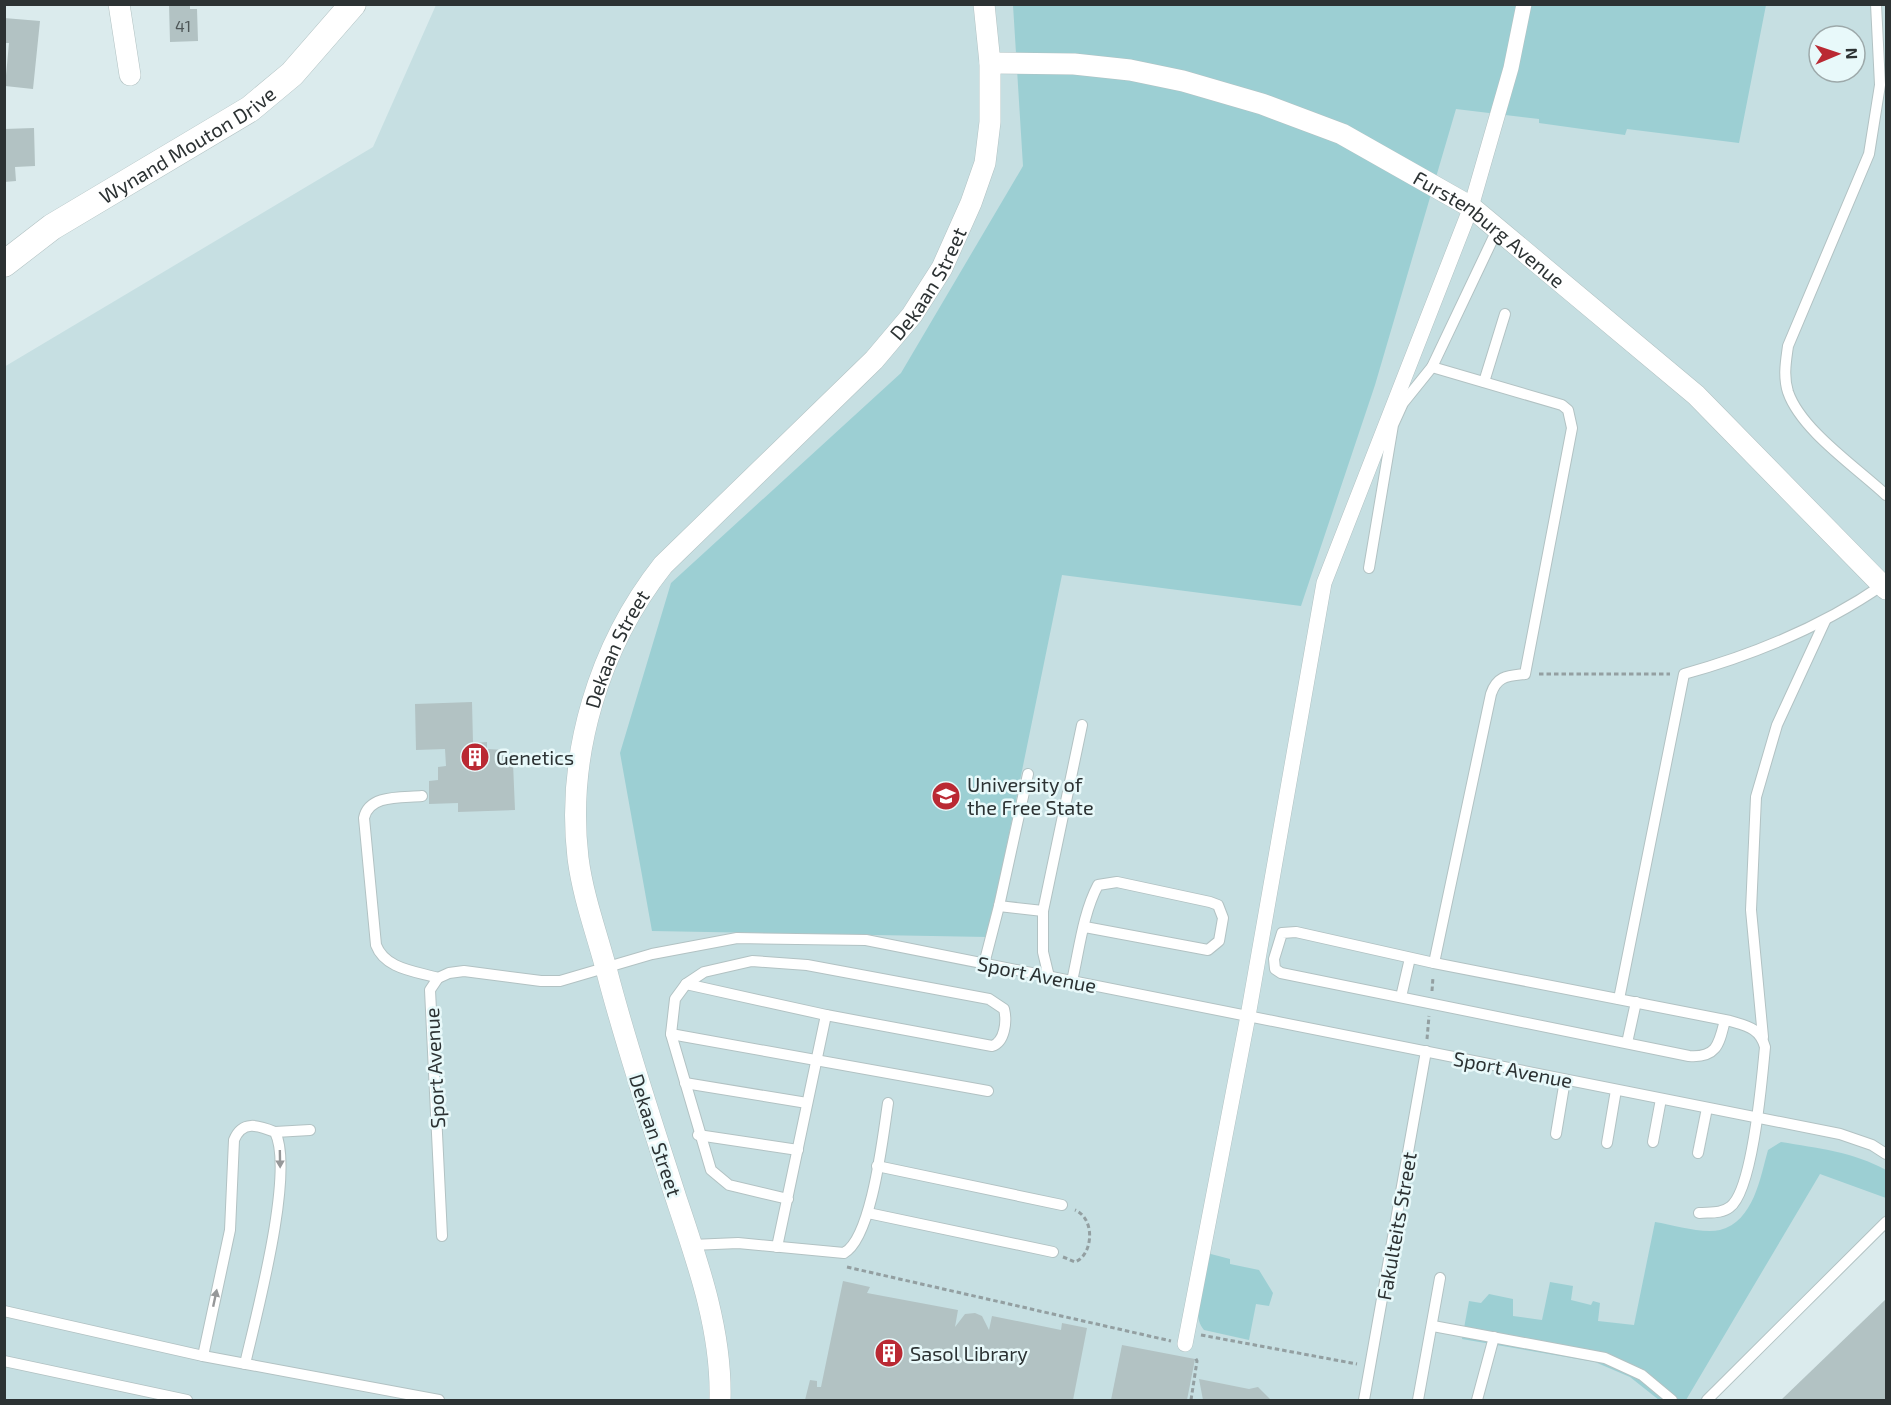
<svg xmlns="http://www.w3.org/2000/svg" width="1891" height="1405" viewBox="0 0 1891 1405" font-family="'Exo 2',sans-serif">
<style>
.built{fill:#c6dfe2;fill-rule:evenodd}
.green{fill:#9ccfd3}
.building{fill:#b2c2c3}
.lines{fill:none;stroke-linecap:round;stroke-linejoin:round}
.service-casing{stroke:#b2c2c3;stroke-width:12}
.pedestrian-casing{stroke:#b2c2c3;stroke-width:16}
.minor-casing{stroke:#b2c2c3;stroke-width:22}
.tertiary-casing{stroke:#b2c2c3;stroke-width:27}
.path{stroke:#939fa1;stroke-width:3;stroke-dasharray:4.5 3;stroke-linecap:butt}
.service{stroke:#fff;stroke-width:10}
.pedestrian{stroke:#fff;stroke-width:15}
.minor{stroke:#fff;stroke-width:21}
.tertiary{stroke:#fff;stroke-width:26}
.oneway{fill:#969899}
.labels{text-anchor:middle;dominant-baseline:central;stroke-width:5;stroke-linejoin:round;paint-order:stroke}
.number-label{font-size:16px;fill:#4e5657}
.street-label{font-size:20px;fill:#2c3233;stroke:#e8f9fa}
.poi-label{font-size:20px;fill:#2c3233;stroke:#e8f9fa;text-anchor:start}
</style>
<rect width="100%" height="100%" fill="#dbebed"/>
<!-- built -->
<path class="built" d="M436 5H1886V1224L1704 1400H5L4 367 373 147ZM1819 36H1855V72H1819Z"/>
<!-- green -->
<g class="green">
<path d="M1013 5H1766L1739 143 1627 129 1625 135 1539 123V119L1456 109 1375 385 1301 606 1062 575 988 937 652 931 620 753 671 583 901 373 1023 166Z"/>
<path d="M1781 1142C1817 1148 1854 1152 1886 1170V1198L1820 1174 1686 1400H1659L1630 1377 1595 1362 1462 1339 1469 1301 1481 1303 1489 1294 1513 1299V1316L1542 1320 1550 1282 1573 1286 1571 1300 1591 1305 1593 1301 1600 1303 1598 1321 1634 1325 1655 1222C1674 1225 1702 1234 1720 1230 1754 1221 1760 1178 1768 1150Z"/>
<path d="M1207 1253 1230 1259V1264L1259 1270 1273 1293 1269 1306 1256 1304 1249 1340 1204 1330C1189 1313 1204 1274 1207 1253Z"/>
</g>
<!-- building -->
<g class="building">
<path d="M169 4H190V9H197L198 41 170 42Z"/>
<path d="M4 18 40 21 33 89 5 86 9 43H4Z"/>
<path d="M34 128 35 166 15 167 16 181 4 182V129Z"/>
<path d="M472 702 473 743 487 742V749L505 750V763H513L515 810 458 812V803L429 804V781L438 780V767L446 766 445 749 416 750 415 704Z"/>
<path d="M843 1281 870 1287 867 1293 958 1310 955 1327 965 1314 975 1313 982 1316 989 1330 992 1316 1061 1330 1062 1323 1087 1328 1073 1400H805L810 1380 817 1381V1387H821Z"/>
<path d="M1886 1299V1400H1781Z"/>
<path d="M1122 1345 1195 1359 1187 1400H1111Z"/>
<path d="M1199 1379 1249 1389 1258 1387 1271 1400H1203Z"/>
</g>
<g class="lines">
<!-- service casing -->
<g class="service-casing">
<g id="service">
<path d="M1876 4 1880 85 1869 154 1788 346C1786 361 1783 376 1788 392 1801 430 1856 467 1886 495"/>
<path d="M1432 367 1562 405 1568 410 1572 428 1525 674C1507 676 1497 676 1491 694L1434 963"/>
<path d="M1484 382 1505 314"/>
<path d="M1369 568 1393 425 1403 403 1432 367 1498 228"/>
<path d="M422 796C402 798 369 794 364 818L376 945C385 969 415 971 438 978"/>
<path d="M999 906 1028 774"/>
<path d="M1043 911 1082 725"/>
<path d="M984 964 999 906 1043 911V952L1049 977"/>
<path d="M1072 981C1079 951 1083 913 1098 885L1117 882 1210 902 1218 905 1223 918 1219 941 1208 950 1085 927"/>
<path d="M686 984 826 1015"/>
<path d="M1401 997 1410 958"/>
<path d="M1619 999 1684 674C1756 654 1822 627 1884 584"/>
<path d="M671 1034 988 1091"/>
<path d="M1763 1037 1751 910 1756 797 1777 725 1825 621"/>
<path d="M1627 1043 1636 1002"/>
<path d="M685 1083 807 1103"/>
<path d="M275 1132 310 1130"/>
<path d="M1556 1134 1565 1080"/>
<path d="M698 1135 798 1150"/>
<path d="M1653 1142 1661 1099"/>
<path d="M1607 1143 1616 1090"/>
<path d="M1698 1153 1707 1108"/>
<path d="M877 1166 1062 1205"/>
<path d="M868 1213 1053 1252"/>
<path d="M1699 1213C1710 1212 1721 1214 1730 1207 1753 1190 1762 1078 1765 1047 1760 1028 1747 1026 1730 1021L1434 963 1296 932 1282 933 1274 959 1275 969 1281 973 1689 1056C1717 1058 1719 1044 1725 1020"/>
<path d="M442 1236 430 990 438 978 449 973 464 971 541 981H560L652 954 737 938 866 940 1840 1134 1872 1145 1886 1154"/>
<path d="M692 1245 738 1243 844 1253C872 1238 883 1135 888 1103"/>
<path d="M777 1247 826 1015 992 1046C1005 1042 1007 1021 1004 1009L989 999 807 965 752 961 704 972 686 984 675 999 671 1034 711 1170 729 1185 788 1199"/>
<path d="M4 1311 203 1356 439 1400"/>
<path d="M1433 1326 1605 1358 1642 1375 1672 1400"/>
<path d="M203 1356 230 1230 234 1140C242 1120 258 1125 275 1132 295 1172 256 1316 245 1364"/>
<path d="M4 1361 187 1400"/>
<path d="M1364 1400 1426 1051"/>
<path d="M1418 1400 1440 1278"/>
<path d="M1477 1400 1494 1337"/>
<path d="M1707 1400 1886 1222"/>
</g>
</g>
<!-- pedestrian casing -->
<g class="pedestrian-casing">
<path id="pedestrian" d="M1185 1344 1248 1016 1324 583 1471 207 1511 68 1524 4"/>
</g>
<!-- minor casing -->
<g class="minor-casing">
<g id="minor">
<path d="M119 4 130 75"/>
<path id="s1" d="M990 63 1074 64 1130 70 1183 81 1262 104 1342 134 1471 207 1696 395 1886 589"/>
<path id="s2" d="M720 1400C722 1331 698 1263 676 1198 652 1123 627 1049 607 972 597 934 583 897 578 858 566 755 599 646 663 565L874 360 912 315 942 268 971 203 985 163 990 122V63L984 4"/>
</g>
</g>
<!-- tertiary casing -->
<g class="tertiary-casing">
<g id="tertiary">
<path id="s3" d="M4 264 52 227 250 109 292 74 353 4"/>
</g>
</g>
<!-- path -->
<g class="path">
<path d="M1539 674H1670"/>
<path d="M1432 991 1433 977"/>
<path d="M1427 1039 1429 1016"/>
<path d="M1063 1257 1075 1262C1093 1255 1096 1219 1075 1210"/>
<path d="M847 1267 1171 1341"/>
<path d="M1201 1335 1357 1364"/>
<path d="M1191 1400 1197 1361 1195 1357"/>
</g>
<!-- service -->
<use href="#service" class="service"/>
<!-- pedestrian -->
<use href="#pedestrian" class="pedestrian"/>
<!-- minor -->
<use href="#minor" class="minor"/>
<!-- tertiary -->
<use href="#tertiary" class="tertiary"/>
</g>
<!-- one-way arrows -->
<defs><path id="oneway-solid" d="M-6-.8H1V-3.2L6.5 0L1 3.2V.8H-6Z" transform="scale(1.5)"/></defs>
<g class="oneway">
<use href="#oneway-solid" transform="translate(280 1159) rotate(89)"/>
<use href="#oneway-solid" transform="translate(215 1298) rotate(-78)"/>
</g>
<!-- icons -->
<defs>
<g id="building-disc" transform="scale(1.5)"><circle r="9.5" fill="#ba2933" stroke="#e8f9fa"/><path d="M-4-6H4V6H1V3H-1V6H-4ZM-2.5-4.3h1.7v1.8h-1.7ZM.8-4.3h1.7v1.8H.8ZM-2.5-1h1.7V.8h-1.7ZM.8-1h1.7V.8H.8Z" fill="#fff"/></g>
<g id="university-disc" transform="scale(1.5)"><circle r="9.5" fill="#ba2933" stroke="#e8f9fa"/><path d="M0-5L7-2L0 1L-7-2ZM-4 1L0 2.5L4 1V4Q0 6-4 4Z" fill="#fff"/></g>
</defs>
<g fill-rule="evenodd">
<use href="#building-disc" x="475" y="757"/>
<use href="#university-disc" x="946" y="796"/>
<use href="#building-disc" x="889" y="1353"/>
</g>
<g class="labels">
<!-- number labels -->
<g class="number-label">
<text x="183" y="25">41</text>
</g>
<!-- street labels -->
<g class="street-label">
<text stroke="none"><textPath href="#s3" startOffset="219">Wynand Mouton Drive</textPath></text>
<text stroke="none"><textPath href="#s1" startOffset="538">Furstenburg Avenue</textPath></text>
<text stroke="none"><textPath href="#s2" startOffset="1263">Dekaan Street</textPath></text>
<text stroke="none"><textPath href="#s2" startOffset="778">Dekaan Street</textPath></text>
<text transform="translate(1037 974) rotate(11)">Sport Avenue</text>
<text transform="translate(434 1068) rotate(-93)">Sport Avenue</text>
<text transform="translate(1513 1069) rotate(11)">Sport Avenue</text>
<text transform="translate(656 1135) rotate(72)">Dekaan Street</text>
<text transform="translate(1396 1226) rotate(-80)">Fakulteits Street</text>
</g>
<!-- poi labels -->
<g class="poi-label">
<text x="496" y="757">Genetics</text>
<text x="967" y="784">University of<tspan x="967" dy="23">the Free State</tspan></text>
<text x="910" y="1353">Sasol Library</text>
</g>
</g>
<!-- border -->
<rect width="1891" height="1405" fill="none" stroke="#2c3233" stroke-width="12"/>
<!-- north arrow -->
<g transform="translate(1837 54) rotate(88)"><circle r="28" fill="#e8f9fa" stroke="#9da9aa" stroke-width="1.5"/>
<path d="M0-4.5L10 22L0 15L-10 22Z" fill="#ba2933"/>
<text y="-9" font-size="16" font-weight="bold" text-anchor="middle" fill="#2c3233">N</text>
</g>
</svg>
